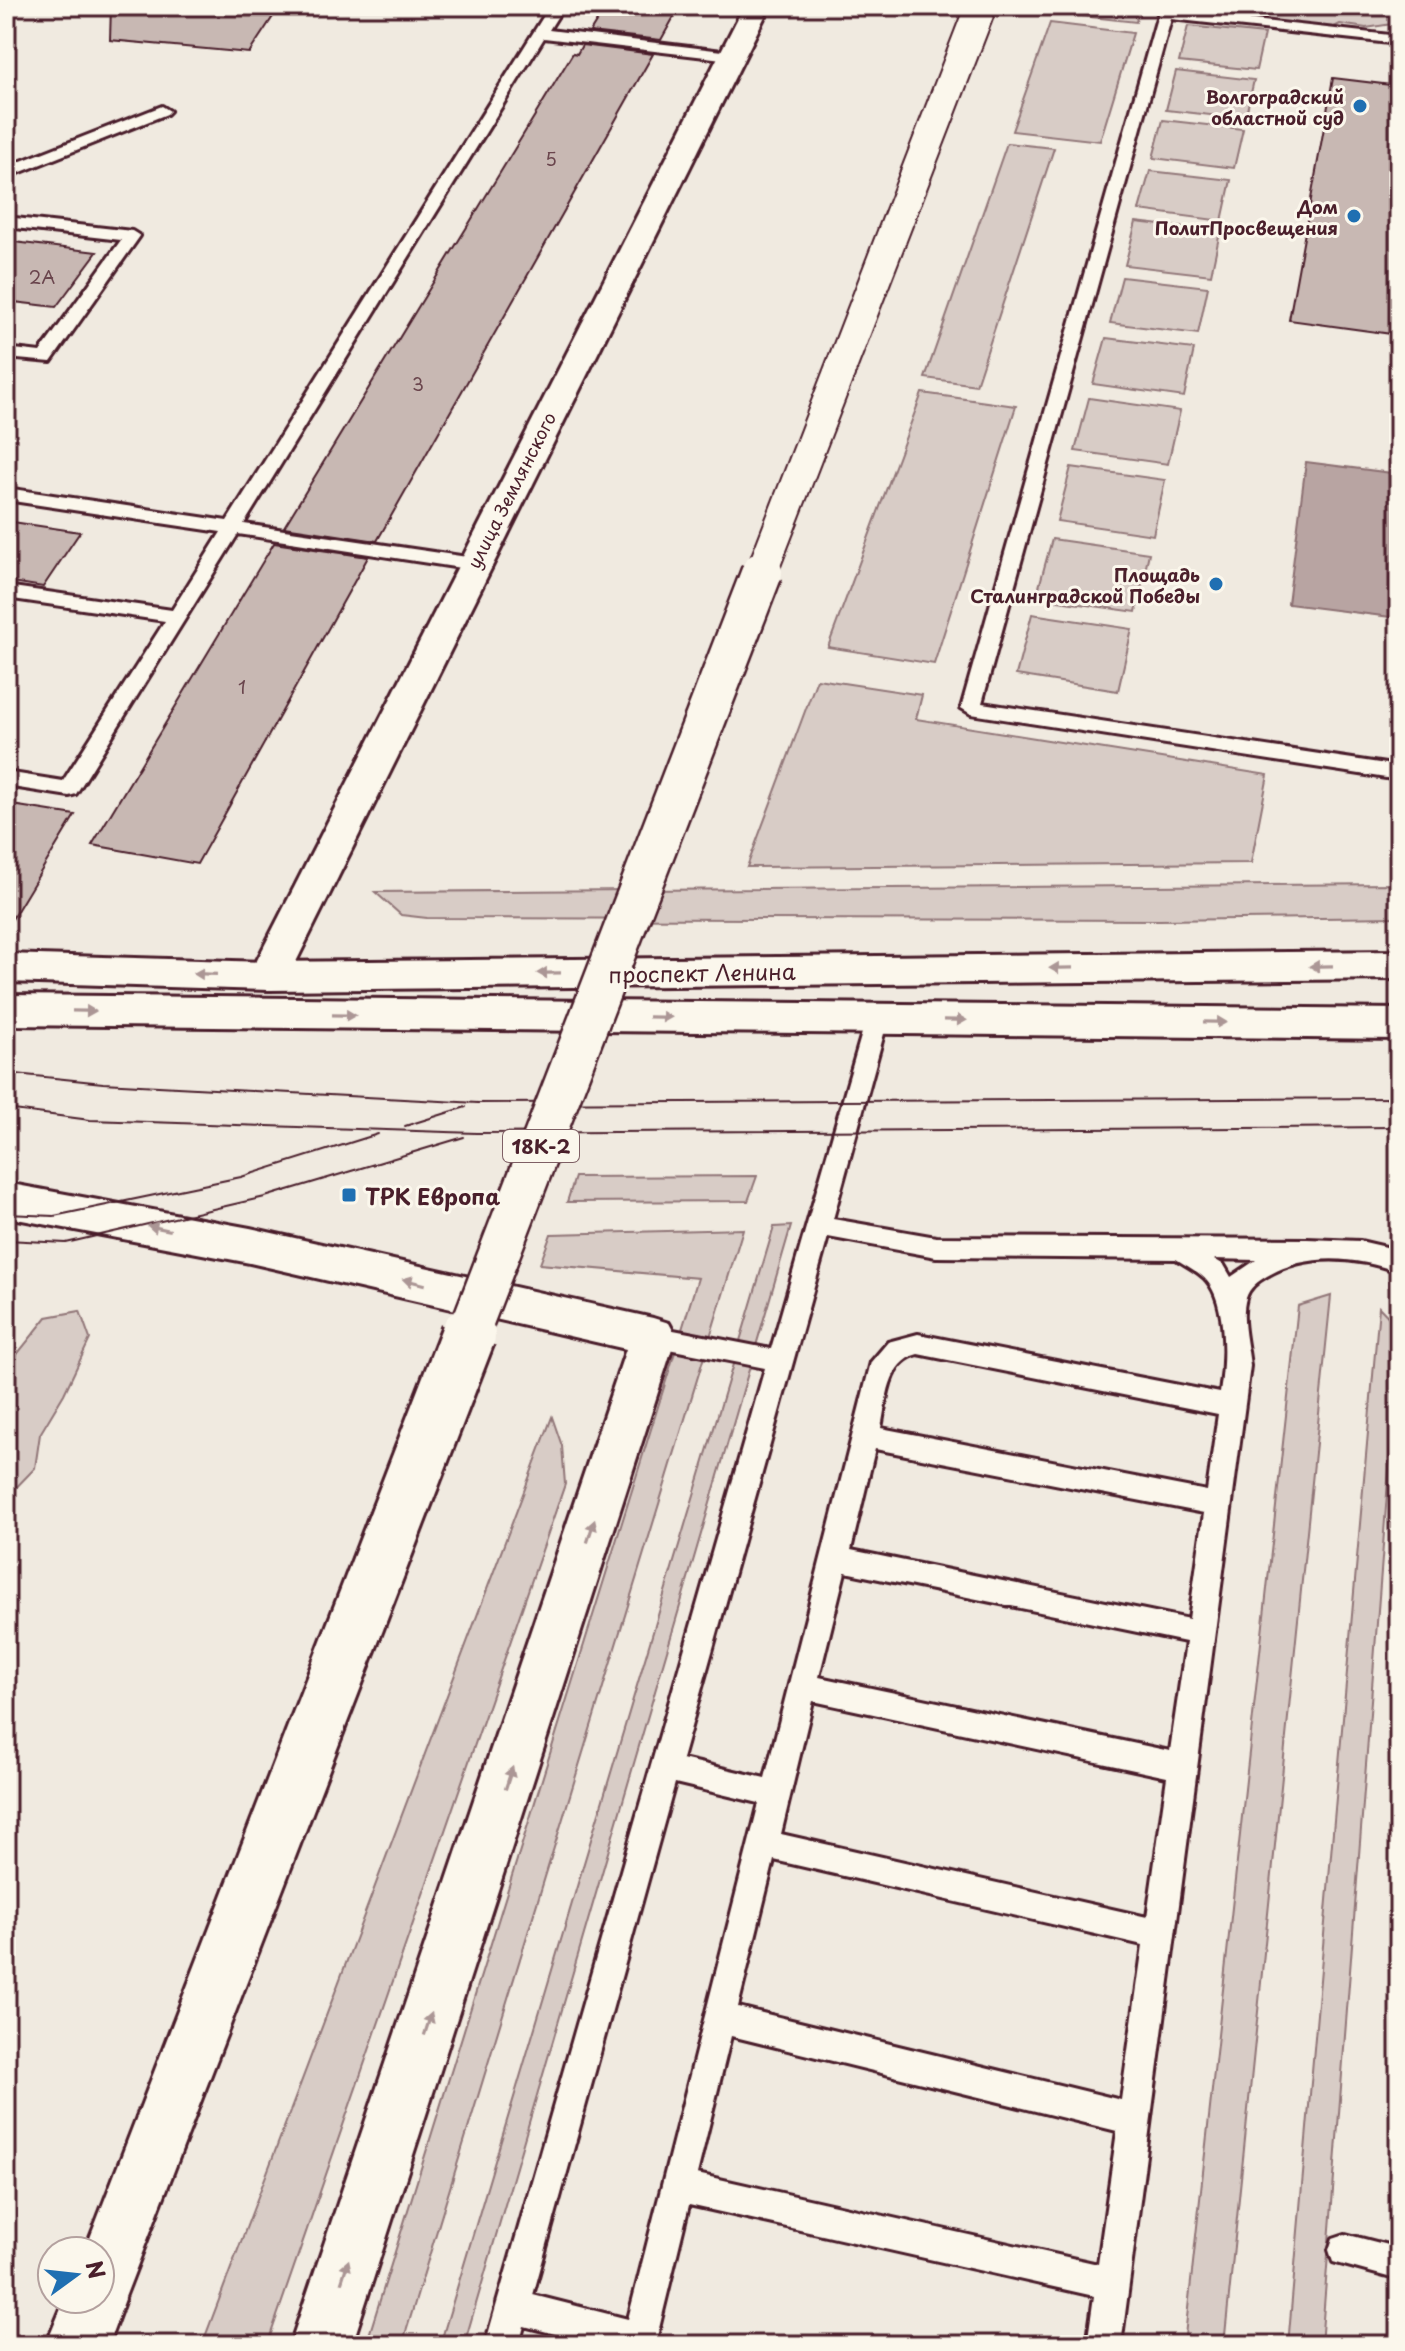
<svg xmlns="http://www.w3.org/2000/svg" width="1405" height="2351" viewBox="0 0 1405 2351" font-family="'Playpen Sans',sans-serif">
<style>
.green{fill:#d8ccc6;stroke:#917678;stroke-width:2}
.water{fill:#b8a4a2;stroke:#8c6f72;stroke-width:2}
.building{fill:#c8b8b3;stroke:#4a1f2b;stroke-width:2}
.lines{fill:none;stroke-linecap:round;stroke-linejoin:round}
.lane-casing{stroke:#4a1f2b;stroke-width:6}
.street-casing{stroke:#4a1f2b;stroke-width:6}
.primary-casing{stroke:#4a1f2b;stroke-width:6}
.lane{fill:#fbf7ec;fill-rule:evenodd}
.street{fill:#fbf7ec;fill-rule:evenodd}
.primary{fill:#fbf7ec;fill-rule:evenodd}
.tram{stroke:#4a1f2b;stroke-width:2}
.primary-bridge-far2-casing{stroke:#4a1f2b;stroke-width:34;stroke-linecap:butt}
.primary-bridge-far1-casing{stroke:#4a1f2b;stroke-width:45;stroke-linecap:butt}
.primary-bridge-casing{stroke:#4a1f2b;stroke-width:60;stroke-linecap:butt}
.primary-bridge-far2{stroke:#fbf7ec;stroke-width:30}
.primary-bridge-far1{stroke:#fbf7ec;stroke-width:40}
.primary-bridge{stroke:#fbf7ec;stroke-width:54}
.oneway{fill:#ab9695}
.poi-dot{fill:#1f6fb2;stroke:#fbf7ec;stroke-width:3}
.labels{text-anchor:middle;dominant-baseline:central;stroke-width:6;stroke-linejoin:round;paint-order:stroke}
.far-poi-label{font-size:18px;font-weight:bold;fill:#4a1f2b;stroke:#fbf7ec;text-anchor:end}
.number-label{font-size:18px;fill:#6a454d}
.far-street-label{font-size:18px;fill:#4a1f2b;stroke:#fbf7ec}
.shield{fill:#fbf7ec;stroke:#7f6065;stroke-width:2}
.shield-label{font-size:20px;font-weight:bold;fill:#4a1f2b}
.street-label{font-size:22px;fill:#4a1f2b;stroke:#fbf7ec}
.poi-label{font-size:22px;font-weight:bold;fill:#4a1f2b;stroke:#fbf7ec;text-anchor:start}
</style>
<rect width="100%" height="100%" fill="#f0eae0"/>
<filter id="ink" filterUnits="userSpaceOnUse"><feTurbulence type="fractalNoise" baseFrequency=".0125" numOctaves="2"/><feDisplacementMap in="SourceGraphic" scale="16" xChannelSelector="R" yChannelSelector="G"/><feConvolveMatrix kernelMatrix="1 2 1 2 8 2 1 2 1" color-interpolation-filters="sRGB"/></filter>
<g filter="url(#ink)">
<!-- green -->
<g class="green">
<path d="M1056 6H1140L1136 22 1053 13Z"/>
<path d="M1268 6H1399V23L1366 28 1340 24 1328 30 1261 20 1271 9Z"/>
<path d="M1050 23 1133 33 1100 141 1012 131Z"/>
<path d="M1188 26 1264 34 1256 70 1179 62Z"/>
<path d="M1176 71 1254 80 1245 119 1166 110Z"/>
<path d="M1163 120 1243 129 1234 168 1153 158Z"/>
<path d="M1007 143 1054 148 976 385 925 378Z"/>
<path d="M1150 171 1231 180 1222 221 1139 210Z"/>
<path d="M1136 222 1220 232 1211 275 1125 265Z"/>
<path d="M1122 277 1208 287 1198 334 1110 323Z"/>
<path d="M1106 338 1194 349 1184 397 1093 384Z"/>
<path d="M922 393 1016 406 934 664 828 647Z"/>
<path d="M1089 398 1180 411 1168 464 1075 451Z"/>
<path d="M1071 467 1165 480 1153 535 1057 521Z"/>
<path d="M1052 539 1149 553 1136 612 1036 598Z"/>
<path d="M1032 614 1132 629 1118 691 1016 675Z"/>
<path d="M817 679 922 695 916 719 1268 775 1251 863 747 867Z"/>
<path d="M1399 884V917L1159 920 427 918 401 915 375 892Z"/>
<path d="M757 1176 748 1201 567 1202 575 1177Z"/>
<path d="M791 1226 464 2345H440L774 1227Z"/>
<path d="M743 1229 402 2345H366L698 1278 540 1264 551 1234Z"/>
<path d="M1331 1296 1224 2345H1184L1298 1306Z"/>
<path d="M1379 1307 1398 1327V1352L1321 2345H1288Z"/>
<path d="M80 1311 90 1339 64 1394 40 1434 35 1468 6 1498V1368L47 1317Z"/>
<path d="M552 1417 562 1446 565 1484 267 2345H202Z"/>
</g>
<!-- water -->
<path class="water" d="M1306 462 1399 474V618L1288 604Z"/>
<!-- building -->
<g class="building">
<path d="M111 6H280L249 53 110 40Z"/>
<path d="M606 6H680L661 40 590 32Z"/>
<path d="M582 45 653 54 377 541 284 527 573 53 577 54Z"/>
<path d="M1333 78 1399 86V335L1289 320Z"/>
<path d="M6 241 97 252 56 307 6 301Z"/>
<path d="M6 521 80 532 43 587 6 581Z"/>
<path d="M274 543 368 557 197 864 92 845Z"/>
<path d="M6 804 75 815 6 929Z"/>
</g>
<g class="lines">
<!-- lane casing -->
<g class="lane-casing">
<g id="lane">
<path d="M550 6H564L549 30 731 52 738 56 731 60 544 38 244 524 474 558 481 560 483 564 481 568 474 570 238 534 76 794 69 796 6 786V772L63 781 165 621 6 598V586L172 610 221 532 6 500V488L227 521Z"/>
<path d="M1165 10 1399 36V44L1171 19 982 703 1399 766V780L971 714 961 708 1158 14Z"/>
<path d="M162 106 170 111 167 114 6 178V167Z"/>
<path d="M6 217 132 231 140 236 51 362 6 358V348L40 352 121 240 6 227Z"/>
<path d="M877 1011 885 1013 888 1019 833 1219 936 1237 1307 1239 1360 1241 1399 1250V1272C1355 1257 1309 1252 1267 1276 1258 1281 1249 1288 1246 1298 1240 1318 1248 1345 1250 1366L1121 2345H1087L1094 2296 689 2205 655 2345H598L524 2326 519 2345H485L765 1368 653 1346 644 1343 640 1336 644 1329 653 1326 771 1349 866 1019 869 1013ZM828 1237 936 1257 1176 1259C1185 1265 1200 1272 1207 1281 1227 1304 1225 1363 1220 1393L918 1334 888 1342 871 1362 765 1778 682 1759ZM1214 1259 1256 1260 1231 1277 1224 1265ZM918 1354 1218 1414 1207 1491 881 1428C887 1400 887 1362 918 1354ZM875 1449 1204 1513 1189 1619 851 1550ZM845 1572 1186 1642 1170 1751 819 1677ZM813 1701 1167 1777 1147 1917 781 1834ZM675 1783 759 1803 628 2319 533 2295ZM774 1860 1143 1945 1121 2100 738 2007ZM731 2036 1117 2131 1098 2264 697 2174Z"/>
<path d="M1345 2234 1399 2248V2280L1333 2262 1329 2250 1333 2238Z"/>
</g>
</g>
<!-- street casing -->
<g class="street-casing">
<path id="street" d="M744 6H770L289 976 283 986 269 990 255 986 249 976Z"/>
</g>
<!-- primary casing -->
<g class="primary-casing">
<g id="primary">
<path d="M1399 951V979L269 990 6 982V954L269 962Z"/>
<path d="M6 995 1399 1009V1039L6 1025Z"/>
<path d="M6 1183 250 1228 653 1318 669 1323 676 1336 352 2345H290L626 1349 250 1263 6 1217Z"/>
<path d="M100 2271 117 2277 125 2299 108 2345H46L65 2299H100Z"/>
</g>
</g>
<!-- lane -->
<use href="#lane" class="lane"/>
<!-- street -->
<use href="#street" class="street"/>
<!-- primary -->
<use href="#primary" class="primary"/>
<!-- tram -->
<g class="tram">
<path d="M6 1073 103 1083 478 1103 1399 1098"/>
<path d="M6 1109 90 1120 476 1133 1399 1127"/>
<path d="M405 1126 466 1107"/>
<path d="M6 1214 54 1216 241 1177 378 1134"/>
<path d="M6 1240 66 1243 265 1197 464 1137"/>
</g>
<!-- primary-bridge-far2 casing -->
<g class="primary-bridge-far2-casing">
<path id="primary-bridge-far2" d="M761 574 981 6"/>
</g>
<!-- primary-bridge-far1 casing -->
<g class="primary-bridge-far1-casing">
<path id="primary-bridge-far1" d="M467 1337 762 572"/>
</g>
<!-- primary-bridge casing -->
<g class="primary-bridge-casing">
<path id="primary-bridge" d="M100 2287 468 1335"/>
</g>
<!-- primary-bridge-far2 -->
<use href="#primary-bridge-far2" class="primary-bridge-far2"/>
<!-- primary-bridge-far1 -->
<use href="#primary-bridge-far1" class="primary-bridge-far1"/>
<!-- primary-bridge -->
<use href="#primary-bridge" class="primary-bridge"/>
</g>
<!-- one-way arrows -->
<defs><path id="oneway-solid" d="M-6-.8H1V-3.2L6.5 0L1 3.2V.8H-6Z" transform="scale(2)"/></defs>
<g class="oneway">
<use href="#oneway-solid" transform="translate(1321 966) rotate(179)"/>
<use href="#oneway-solid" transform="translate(1061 968) rotate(179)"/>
<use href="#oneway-solid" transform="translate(549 973) rotate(179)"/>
<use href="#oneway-solid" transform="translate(205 974) rotate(-178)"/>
<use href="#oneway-solid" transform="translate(84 1011) rotate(1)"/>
<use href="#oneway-solid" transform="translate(344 1015) rotate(1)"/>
<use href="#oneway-solid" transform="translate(660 1017) rotate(1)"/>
<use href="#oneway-solid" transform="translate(955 1020) rotate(1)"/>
<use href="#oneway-solid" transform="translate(1215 1022) rotate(1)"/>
<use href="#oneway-solid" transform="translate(159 1228) rotate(-168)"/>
<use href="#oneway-solid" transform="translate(414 1282) rotate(-166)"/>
<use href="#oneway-solid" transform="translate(591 1531) rotate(-72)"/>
<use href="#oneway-solid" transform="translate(509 1778) rotate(-72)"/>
<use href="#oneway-solid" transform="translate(428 2024) rotate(-72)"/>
<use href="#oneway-solid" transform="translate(345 2271) rotate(-72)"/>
</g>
</g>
<!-- markers -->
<g class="poi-dot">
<circle cx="1360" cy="106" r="8"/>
<circle cx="1354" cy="216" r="8"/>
<circle cx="1216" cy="584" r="8"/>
<rect x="341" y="1187" width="16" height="16" rx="4"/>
</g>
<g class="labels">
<!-- far-poi labels -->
<g class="far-poi-label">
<text x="1344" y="96">Волгоградский<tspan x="1344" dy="21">областной суд</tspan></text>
<text x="1338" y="206">Дом<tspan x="1338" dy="21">ПолитПросвещения</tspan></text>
<text x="1200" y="574">Площадь<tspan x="1200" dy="21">Сталинградской Победы</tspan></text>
</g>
<!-- number labels -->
<g class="number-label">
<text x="551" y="158">5</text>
<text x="42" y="276">2А</text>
<text x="418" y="383">3</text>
<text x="242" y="686">1</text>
</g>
<!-- far-street labels -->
<g class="far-street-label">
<text transform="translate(511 490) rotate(-63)">улица Землянского</text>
</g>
<!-- shield labels -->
<rect class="shield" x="503" y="1130" width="76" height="32" rx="6"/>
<g class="shield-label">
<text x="541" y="1146">18К-2</text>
</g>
<!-- street labels -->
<g class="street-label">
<text transform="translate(702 972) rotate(-1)">проспект Ленина</text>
</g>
<!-- poi labels -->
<g class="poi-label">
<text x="365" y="1195">ТРК Европа</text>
</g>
</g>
<!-- margin -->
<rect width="1405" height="2351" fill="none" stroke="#fbf7ec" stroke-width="32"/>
<rect x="16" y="16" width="1373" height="2319" fill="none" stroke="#4a1f2b" stroke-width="3" filter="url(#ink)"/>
<!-- north arrow -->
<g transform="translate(76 2275) rotate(75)"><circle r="38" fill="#fbf7ec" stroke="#b4a19f" stroke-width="2"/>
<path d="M0-6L14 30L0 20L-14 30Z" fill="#1f6fb2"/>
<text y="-12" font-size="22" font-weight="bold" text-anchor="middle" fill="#4a1f2b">N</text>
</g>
</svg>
